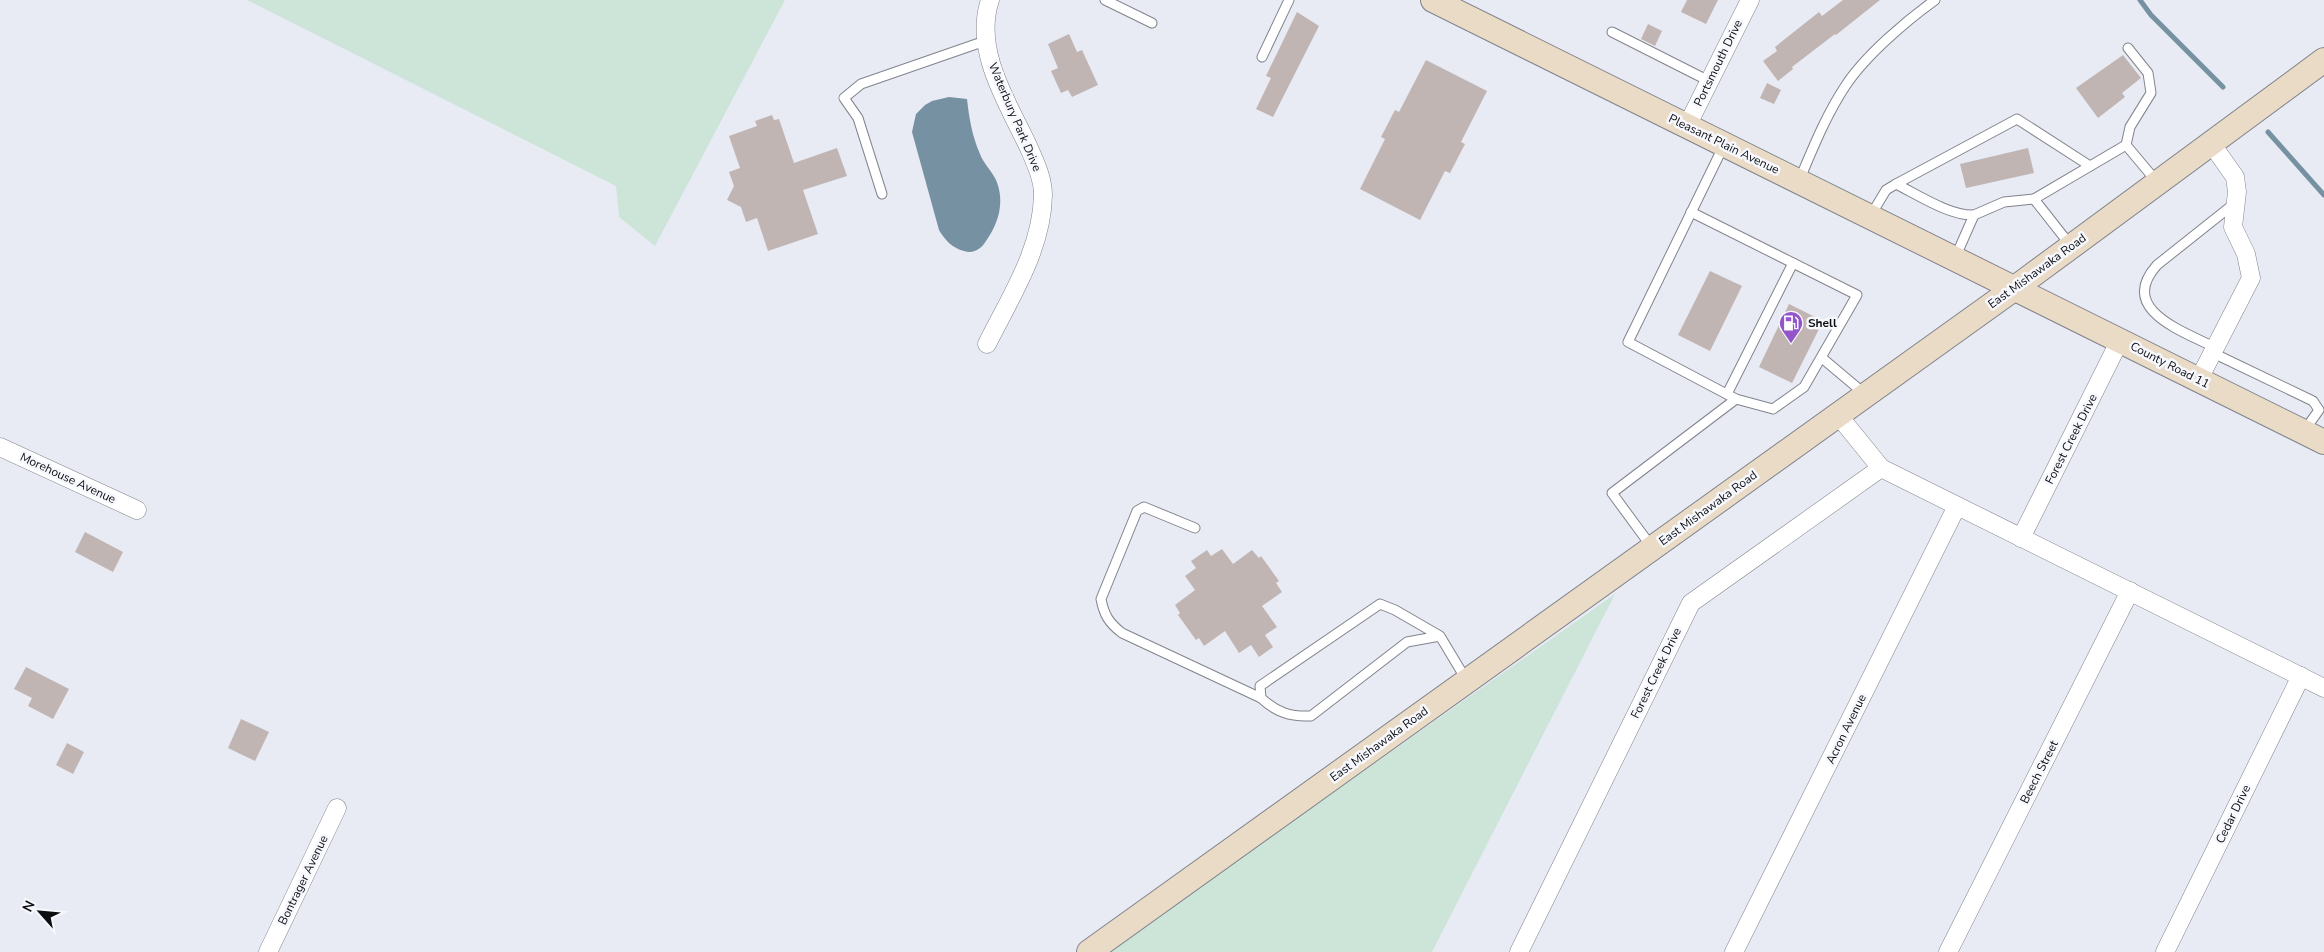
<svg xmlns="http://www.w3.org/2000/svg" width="2324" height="952" viewBox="0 0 2324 952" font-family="'Nunito Sans',sans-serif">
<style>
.green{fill:#cce5d8}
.water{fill:#7591a2}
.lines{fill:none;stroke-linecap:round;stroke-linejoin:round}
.stream{stroke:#7591a2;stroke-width:5}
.building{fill:#c0b5b2}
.lane-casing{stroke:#81848c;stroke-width:11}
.street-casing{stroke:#81848c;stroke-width:19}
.secondary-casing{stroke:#81848c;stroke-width:26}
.lane{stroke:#fff;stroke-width:9}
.street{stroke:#fff;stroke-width:18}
.secondary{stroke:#eadbc6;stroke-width:24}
.labels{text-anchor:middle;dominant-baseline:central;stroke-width:5;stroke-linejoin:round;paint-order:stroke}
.street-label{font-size:12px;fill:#0d0e11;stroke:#f6f8fe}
.poi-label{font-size:12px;font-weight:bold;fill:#0d0e11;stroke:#f6f8fe;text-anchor:start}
</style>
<rect width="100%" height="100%" fill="#e8ebf4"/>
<!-- green -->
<g class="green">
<path d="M247 0H785L655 246 619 217 616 186Z"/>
<path d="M1615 594 1432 952H1107Z"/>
</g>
<!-- water -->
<path class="water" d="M949 97 967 99C969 117 972 136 980 154 983 163 992 171 996 180 1005 201 999 223 986 241 981 249 974 254 964 251 952 248 945 240 939 230L912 132 916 114 925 105 932 101Z"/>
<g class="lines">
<!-- stream -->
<g class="stream">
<path d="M2140 0 2151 15 2223 87"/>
<path d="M2268 132 2324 195"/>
</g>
</g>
<!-- building -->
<g class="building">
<path d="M1687 0H1718L1706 24 1681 12Z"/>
<path d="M1843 0H1880L1836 35 1835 34 1792 67 1793 69 1778 81 1763 61 1777 51 1775 47 1819 12 1822 16Z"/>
<path d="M1297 12 1319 26 1273 117 1256 109 1271 78 1266 76Z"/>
<path d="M1648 24 1662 31 1655 46 1641 39Z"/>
<path d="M1069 34 1077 52 1082 50 1098 85 1072 97 1068 90 1061 93 1051 71 1058 68 1048 44Z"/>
<path d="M2123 55 2141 78 2122 93 2125 97 2098 118 2076 88Z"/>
<path d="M1426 60 1487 91 1461 142 1465 144 1450 173 1445 171 1420 220 1360 189 1385 139 1381 137 1395 110 1399 112Z"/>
<path d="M1767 83 1781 90 1774 104 1760 98Z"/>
<path d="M772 115 774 120 779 119 794 163 837 148 847 176 803 190 818 234 768 251 757 218 746 222 741 207 727 200 734 186 729 172 740 168 729 136 757 126 755 121Z"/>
<path d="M2028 148 2034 173 1966 188 1960 164Z"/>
<path d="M1710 271 1742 286 1710 351 1678 335Z"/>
<path d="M1789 304 1823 321 1792 383 1759 367Z"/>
<path d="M85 532 123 552 113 572 75 552Z"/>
<path d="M1222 549 1233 564 1252 550 1259 558 1261 556 1279 581 1276 583 1282 592 1262 606 1277 627 1265 635 1273 647 1259 657 1251 645 1239 653 1225 631 1204 646 1199 638 1196 640 1178 615 1180 613 1175 605 1195 590 1185 576 1196 568 1191 561 1207 550 1211 556Z"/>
<path d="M26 667 69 689 53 719 28 706 32 698 14 689Z"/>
<path d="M241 719 269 732 255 761 228 748Z"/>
<path d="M67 743 84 752 73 774 56 765Z"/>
</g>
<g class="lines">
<!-- lane casing -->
<g class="lane-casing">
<g id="lane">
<path d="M1105 0 1152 23"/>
<path d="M1612 32 1709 81"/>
<path d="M2128 48 2148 73 2151 93 2130 127 2126 145 2157 182"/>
<path d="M1262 57 1289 0"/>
<path d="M1799 181C1813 148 1826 115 1846 85 1866 55 1906 21 1935 0"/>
<path d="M1896 184 2017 119 2090 166"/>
<path d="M882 194 858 118 844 98 861 84 985 41"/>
<path d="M2034 199 2071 246"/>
<path d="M1691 212 1857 295 1804 387 1773 409 1736 399"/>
<path d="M1871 215 1886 190 1896 184C1918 195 1950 216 1974 215L2004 202 2034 199 2126 145"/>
<path d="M1955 258 1974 215"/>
<path d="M2216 348C2183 331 2117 310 2157 265L2235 203"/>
<path d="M2213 353 2313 401 2319 410 2304 431"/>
<path d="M1822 358 1866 395"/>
<path d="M1727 394 1793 263"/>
<path d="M1195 528 1144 507 1137 511 1101 599C1104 615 1109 623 1122 633L1261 698"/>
<path d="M1651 546 1612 493 1736 399 1628 342 1724 145"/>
<path d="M1440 636 1395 610 1380 604 1260 686 1261 698C1276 712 1290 717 1311 716L1407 642 1440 636 1467 681"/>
</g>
</g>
<!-- street casing -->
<g class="street-casing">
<g id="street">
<path d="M1687 126 1750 0"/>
<path d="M987 344C1011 296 1042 249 1043 195 1043 178 1035 162 1029 148 1008 103 973 51 990 0"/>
<path d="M2199 379 2251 278 2246 254 2233 227 2237 192 2235 177 2211 143"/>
<path d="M1838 415 1881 468 2324 688"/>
<path d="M0 447 137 510"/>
<path d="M2021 538 2120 340"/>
<path d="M268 952 337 808"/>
<path d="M1519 952 1691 603 1881 468"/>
<path d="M1734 952 1957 506"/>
<path d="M1948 952 2130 591"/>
<path d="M2165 952 2301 676"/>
</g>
</g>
<!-- secondary casing -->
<g class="secondary-casing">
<g id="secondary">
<path d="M1433 0 2324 442"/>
<path d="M1089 952 2015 288 2324 60"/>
</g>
</g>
<!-- lane -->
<use href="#lane" class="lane"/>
<!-- street -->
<use href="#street" class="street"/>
<!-- secondary -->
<use href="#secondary" class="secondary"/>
</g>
<!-- icons -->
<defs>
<g id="fuel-pin" transform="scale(1.25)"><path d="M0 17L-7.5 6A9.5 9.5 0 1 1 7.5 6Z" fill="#9454ca" stroke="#f6f8fe"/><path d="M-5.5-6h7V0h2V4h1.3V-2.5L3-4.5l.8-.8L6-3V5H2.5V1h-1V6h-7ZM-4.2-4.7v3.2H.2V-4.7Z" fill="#fff"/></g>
</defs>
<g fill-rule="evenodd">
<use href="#fuel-pin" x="1791" y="323"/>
</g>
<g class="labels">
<!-- street labels -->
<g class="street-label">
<text transform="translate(1718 63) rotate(-64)">Portsmouth Drive</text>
<text transform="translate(1015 117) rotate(67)">Waterbury Park Drive</text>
<text transform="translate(1724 144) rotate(26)">Pleasant Plain Avenue</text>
<text transform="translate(2037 271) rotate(-36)">East Mishawaka Road</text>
<text transform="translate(2170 365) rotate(27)">County Road 11</text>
<text transform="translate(2071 439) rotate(-63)">Forest Creek Drive</text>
<text transform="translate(68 478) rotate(25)">Morehouse Avenue</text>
<text transform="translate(1708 508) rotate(-36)">East Mishawaka Road</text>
<text transform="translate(1656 673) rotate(-64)">Forest Creek Drive</text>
<text transform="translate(1846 729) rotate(-64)">Acron Avenue</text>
<text transform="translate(1379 744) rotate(-36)">East Mishawaka Road</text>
<text transform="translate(2039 772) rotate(-63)">Beech Street</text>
<text transform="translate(2233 814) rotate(-64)">Cedar Drive</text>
<text transform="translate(303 880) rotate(-64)">Bontrager Avenue</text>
</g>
<!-- poi labels -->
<g class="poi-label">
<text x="1808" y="323">Shell</text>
</g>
</g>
<!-- north arrow -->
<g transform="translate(40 912) rotate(297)" stroke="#f6f8fe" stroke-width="4" paint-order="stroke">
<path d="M0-4L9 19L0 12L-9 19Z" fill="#0d0e11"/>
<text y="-8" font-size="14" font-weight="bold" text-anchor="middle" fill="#0d0e11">N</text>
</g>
</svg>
